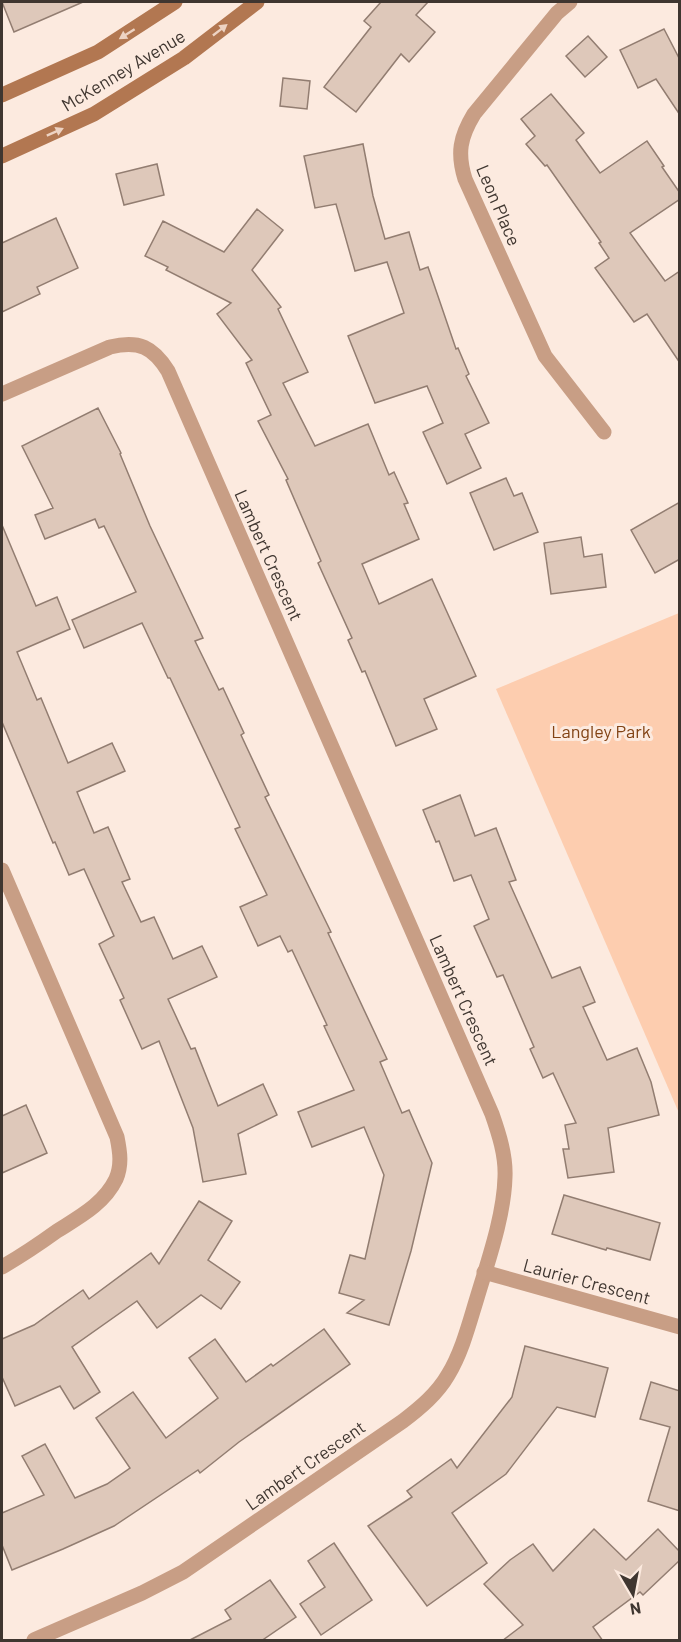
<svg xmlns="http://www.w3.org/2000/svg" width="681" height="1642" viewBox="0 0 681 1642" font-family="Barlow,sans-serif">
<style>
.green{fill:#fdcdaf}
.building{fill:#dec8ba;stroke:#927d71;stroke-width:1.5}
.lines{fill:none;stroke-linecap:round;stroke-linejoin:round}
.minor{stroke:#c89e85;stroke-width:15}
.secondary{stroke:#b27751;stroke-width:15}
.oneway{fill:#edd3c3}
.labels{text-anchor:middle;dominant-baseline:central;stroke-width:6;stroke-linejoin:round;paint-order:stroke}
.street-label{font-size:18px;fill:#3f3630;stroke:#fceadf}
.park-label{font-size:18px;fill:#824314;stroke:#fceadf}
</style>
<rect width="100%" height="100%" fill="#fceadf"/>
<!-- green -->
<path class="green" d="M679 613V1113L496 689Z"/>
<!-- building -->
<g class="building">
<path d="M2 2H83L14 32Z"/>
<path d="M381 2H428L416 15 435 32 409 62 401 54 356 112 324 87 371 27 364 21Z"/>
<path d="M664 29 680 60V115L656 79 638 88 620 50Z"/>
<path d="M588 36 607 57 585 77 566 56Z"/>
<path d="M283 78 310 81 307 109 280 106Z"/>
<path d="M551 94 584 133 576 140 600 173 647 141 664 166 662 167 680 193V199L630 233 665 281 680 271V363L647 314 634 322 595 268 609 258 599 243 601 242 547 165 545 166 526 144 535 136 521 119Z"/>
<path d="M363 144 373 196 385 239 409 232 420 270 428 267 456 349 458 348 469 374 466 376 489 423 465 434 481 468 447 484 423 432 443 423 427 386 375 403 348 336 404 313 387 262 355 271 336 204 315 208 304 156Z"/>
<path d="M157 164 164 195 124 205 116 174Z"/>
<path d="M257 209 283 230 252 270 281 307 278 309 308 372 283 383 315 446 368 424 389 475 394 472 408 503 404 504 419 539 362 564 379 604 432 579 476 676 424 699 437 729 396 746 365 671 362 672 348 640 352 638 318 563 321 561 286 480 288 479 258 421 271 415 246 363 252 360 217 314 231 303 166 270 168 267 145 256 163 221 224 252Z"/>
<path d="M56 218 78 268 37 287 40 294 2 312V243Z"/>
<path d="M98 408 121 453 120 454 150 526 203 638 195 641 219 690 223 688 244 733 241 735 269 795 265 797 331 932 328 933 387 1059 380 1062 402 1113 409 1110 432 1163 411 1251 389 1325 347 1313 364 1300 339 1293 350 1255 365 1259 384 1175 364 1127 312 1147 298 1112 354 1090 324 1026 327 1025 292 950 288 952 280 936 258 946 240 907 267 895 235 829 240 827 170 678H168L142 623 84 648 72 620 136 592 104 526 99 528 95 519 45 539 35 515 53 508 22 446Z"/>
<path d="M506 478 514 496 522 493 538 532 494 550 470 493Z"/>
<path d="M680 502V559L655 573 631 530Z"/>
<path d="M2 525 36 606 57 597 70 629 17 652 37 700 41 698 68 763 112 743 125 771 77 792 94 833 108 827 130 879 122 882 141 922 154 917 173 959 202 946 217 977 168 999 191 1049 195 1048 218 1106 263 1084 277 1115 238 1134 246 1174 203 1182 193 1128 159 1041 142 1049 120 1000 124 998 99 944 114 936 84 869 69 875 55 842 53 843 2 722Z"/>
<path d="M581 537 584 557 602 554 606 587 551 594 544 543Z"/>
<path d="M460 795 475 836 496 828 516 880 509 882 552 978 580 967 595 1002 583 1007 607 1060 637 1048 651 1082 659 1115 608 1128 614 1172 568 1178 563 1149H569L565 1125 576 1123 553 1073 543 1078 530 1049 534 1047 503 975 497 977 474 926 489 919 471 875 454 881 439 841 436 842 423 810Z"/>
<path d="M26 1105 47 1153 2 1173V1116Z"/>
<path d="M564 1195 660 1223 650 1260 607 1248 606 1250 552 1234Z"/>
<path d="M199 1201 232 1221 208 1260 240 1282 221 1309 201 1295 157 1328 137 1301 72 1347 100 1392 74 1409 60 1386 15 1406 2 1377V1339L34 1325 83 1290 89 1299 151 1253 159 1264Z"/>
<path d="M324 1329 350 1364 239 1442 200 1473 198 1470 114 1526 63 1549 12 1570 2 1545V1513L44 1495 22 1456 45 1444 75 1498 107 1484 130 1468 96 1418 133 1392 166 1438 218 1398 189 1358 215 1339 246 1382 271 1364 273 1366Z"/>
<path d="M525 1346 608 1368 595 1417 557 1407 506 1474 452 1513 487 1563 427 1606 368 1526 412 1497 407 1491 451 1459 457 1468 512 1397Z"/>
<path d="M651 1382 680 1391V1511L648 1501 670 1427 640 1419Z"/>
<path d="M594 1529 626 1560 658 1529 680 1552V1560L643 1595 640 1592 593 1627 603 1641H502L523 1625 484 1584 510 1560 533 1544 553 1571Z"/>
<path d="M334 1543 372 1600 321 1635 300 1604 325 1587 308 1561Z"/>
<path d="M270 1580 296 1617 261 1641H188L231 1619 225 1610Z"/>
</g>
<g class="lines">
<!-- minor -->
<g class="minor">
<path d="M570 2 557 13 474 114C460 137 457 153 465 179L545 356 604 432"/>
<path d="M2 394 110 347C139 340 153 347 168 371L492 1114C499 1134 506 1156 505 1177 504 1216 488 1261 477 1298 469 1324 462 1352 448 1375 437 1394 420 1408 403 1421L183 1572 142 1593 34 1640"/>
<path d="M2 870 117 1137C120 1152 122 1165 116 1179 104 1204 79 1217 57 1231 39 1244 21 1256 2 1267"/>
<path d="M484 1272 680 1327"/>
</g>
<!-- secondary -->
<g class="secondary">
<path d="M2 95 98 52 175 2"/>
<path d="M2 156 94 114 184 58 257 2"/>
</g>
</g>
<!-- one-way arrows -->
<defs><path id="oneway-solid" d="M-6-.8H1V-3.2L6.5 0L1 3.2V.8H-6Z" transform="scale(1.5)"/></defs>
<g class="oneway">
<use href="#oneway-solid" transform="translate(220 30) rotate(-38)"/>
<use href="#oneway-solid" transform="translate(127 34) rotate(148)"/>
<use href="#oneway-solid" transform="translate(55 132) rotate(-24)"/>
</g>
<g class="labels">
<!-- street labels -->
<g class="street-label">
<text transform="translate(123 70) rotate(-31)">McKenney Avenue</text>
<text transform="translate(499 205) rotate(67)">Leon Place</text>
<text transform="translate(269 555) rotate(66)">Lambert Crescent</text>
<text transform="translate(464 1000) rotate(66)">Lambert Crescent</text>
<text transform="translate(587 1281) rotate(15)">Laurier Crescent</text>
<text transform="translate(305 1465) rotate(-35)">Lambert Crescent</text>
</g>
<!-- park labels -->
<g class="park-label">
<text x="601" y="731">Langley Park</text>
</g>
</g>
<!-- border -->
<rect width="681" height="1642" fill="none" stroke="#3f3630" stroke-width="6"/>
<!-- north arrow -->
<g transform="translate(633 1594) rotate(170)" stroke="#fceadf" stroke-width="4.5" paint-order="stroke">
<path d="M0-4.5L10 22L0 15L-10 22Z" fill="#3f3630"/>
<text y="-9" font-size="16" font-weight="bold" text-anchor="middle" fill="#3f3630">N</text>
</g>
</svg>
